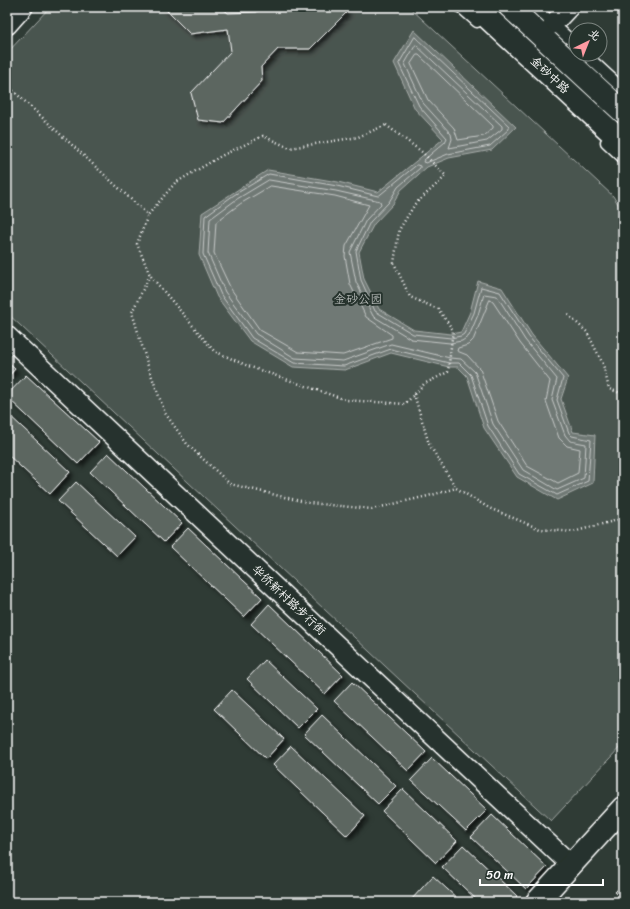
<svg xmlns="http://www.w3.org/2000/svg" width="630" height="909" viewBox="0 0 630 909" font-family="Sriracha,'LXGW WenKai TC',sans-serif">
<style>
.green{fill:#4a544f;stroke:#a4aaa7}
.water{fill:#707975;stroke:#a9afac}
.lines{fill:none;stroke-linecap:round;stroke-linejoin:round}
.shore{stroke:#c6c9c8;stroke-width:1}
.building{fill:#5b6661;stroke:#fff;filter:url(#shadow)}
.lane-casing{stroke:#fff;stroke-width:13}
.street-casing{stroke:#fff;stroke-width:22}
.secondary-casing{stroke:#fff;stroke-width:25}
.primary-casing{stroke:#fff;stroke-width:25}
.path{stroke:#fff;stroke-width:2.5;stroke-dasharray:1 3;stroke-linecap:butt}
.lane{stroke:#26332d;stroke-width:10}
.street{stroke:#26332d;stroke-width:19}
.secondary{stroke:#26332d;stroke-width:22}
.primary{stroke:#26332d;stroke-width:22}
.labels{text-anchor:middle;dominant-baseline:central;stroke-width:4;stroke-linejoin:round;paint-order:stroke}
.street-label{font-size:12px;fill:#fff;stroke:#26332d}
.park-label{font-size:12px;fill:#b7bbb9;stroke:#26332d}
</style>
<defs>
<filter id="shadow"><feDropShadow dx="3.5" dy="3.5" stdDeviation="2" flood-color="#0009"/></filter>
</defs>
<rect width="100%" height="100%" fill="#2f3b35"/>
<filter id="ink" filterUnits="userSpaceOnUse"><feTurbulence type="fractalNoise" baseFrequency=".025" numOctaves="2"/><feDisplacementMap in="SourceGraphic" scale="8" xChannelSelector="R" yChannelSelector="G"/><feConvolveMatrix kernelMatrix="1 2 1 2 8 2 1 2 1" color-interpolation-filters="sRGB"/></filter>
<g filter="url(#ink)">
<!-- green -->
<path class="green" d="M50 7H409L613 196 623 212V744L551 821 7 313V53Z"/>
<!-- water -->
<path class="water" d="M414 30 516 127 492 150 449 158 427 167 401 190 393 204 374 224 359 252 364 279 379 309 414 330 451 334 461 332 470 312 478 281 502 288 532 335 568 378 561 399 573 432 595 435 593 483 557 500 517 477 484 428 467 376 458 367H449L391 353 345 370 293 367 250 341 217 297 199 255 202 213 268 170 338 182 378 192 443 139 415 109 394 63Z"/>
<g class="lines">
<!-- shore -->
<g class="shore">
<path d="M415 37 509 126V129L490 146 448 154 426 163 423 162 424 160 445 142 447 138 419 106 399 64Z"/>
<path d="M416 45 502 126V129L487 141 449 148 452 139 451 134 423 103 405 64Z"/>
<path d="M417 55H419L493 126V128L484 136 458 140 454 128 428 100 411 64Z"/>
<path d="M417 165 420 166V168L398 187 389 202 370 222 356 251 361 280 375 311 413 334 451 338 461 336 464 334 474 313 481 287 500 292 529 337 563 378 557 400 569 433 572 436 591 440 588 481 557 495 519 474 488 426 471 375 459 363H449L391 349 344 366 294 363 252 338 221 295 203 254 205 216 234 195 269 174 337 186 378 196Z"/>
<path d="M269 180 336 191 380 201 381 204 366 220 350 252 356 282 373 316 411 339 450 343 462 341 469 336 478 315 484 294 497 296 525 340 557 379 552 400 565 435 570 441 586 444 584 478 557 490 523 470 493 424 475 372 461 359 450 358 391 344 343 361 295 358 256 334 225 292 208 253 210 219 237 199Z"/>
<path d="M271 186 335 196 369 205 346 246 345 256 350 284 366 317 392 335V338L343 355 298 352 260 330 231 289 214 253 216 222 240 204Z"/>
<path d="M490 300 493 302 520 343 550 381 546 401 559 438 567 446 580 449 578 473 558 483 527 466 498 421 480 369 467 355 457 351 458 348 468 345 473 340Z"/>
</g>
</g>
<!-- building -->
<g class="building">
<path d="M163 7H221L228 13 257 12V7H343L347 12 310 49H278L261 67 262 81 223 123 198 120 191 93 231 51 228 29 190 34Z"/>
<path d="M7 362 15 369 7 378Z"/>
<path d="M26 375 99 442 78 464 7 397V395Z"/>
<path d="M7 413 70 472 50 494 7 454Z"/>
<path d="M108 453 182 523 164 542 90 472Z"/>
<path d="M76 482 135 537 117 556 58 501Z"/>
<path d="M188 528 262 598 244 617 170 547Z"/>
<path d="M269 604 343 675 325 694 251 624Z"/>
<path d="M265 660 317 709 298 728 247 679Z"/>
<path d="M352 682 426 752 408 771 334 701Z"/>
<path d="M232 690 284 739 266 759 214 709Z"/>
<path d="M322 715 396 786 378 804 304 734Z"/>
<path d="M291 746 365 816 347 836 273 765Z"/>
<path d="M432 758 487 810 466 831 411 780Z"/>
<path d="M403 789 457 841 436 863 382 811Z"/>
<path d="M492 815 547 867 526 889 471 837Z"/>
<path d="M463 845 517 896 512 902H479L442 867Z"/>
<path d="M433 876 461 902H413L411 900Z"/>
<path d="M623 884V899L615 892Z"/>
</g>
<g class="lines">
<!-- lane casing -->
<g class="lane-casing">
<g id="lane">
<path d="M460 7 477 22"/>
<path d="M535 7 576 45"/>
<path d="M585 54 623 89"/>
<path d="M606 142 623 158"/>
</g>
</g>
<!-- street casing -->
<g class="street-casing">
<g id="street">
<path d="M553 24 569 7"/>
<path d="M7 25 23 7"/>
<path d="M7 336 571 865"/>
</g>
</g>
<!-- secondary casing -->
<g class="secondary-casing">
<path id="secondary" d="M537 902 623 808"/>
</g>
<!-- primary casing -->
<g class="primary-casing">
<g id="primary">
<path d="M476 7 623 143"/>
<path d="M510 7 623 112"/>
</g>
</g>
<!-- path -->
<g class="path">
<path d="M7 85 148 215"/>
<path d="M386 125 422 152 446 176 415 204 399 230 394 263 410 297 438 309 453 330 448 372 424 384 405 404 346 400 248 366 214 351 150 275 137 244 148 215 175 183 221 156 263 136 290 148 358 137Z"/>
<path d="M150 275 132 312 148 366 165 413 187 444 230 484 309 503 372 509 432 495 456 488"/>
<path d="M568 315 587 332 603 364 609 389 623 394"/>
<path d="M414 394 429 444 456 488 489 508 540 529 573 532 621 519 623 515"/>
</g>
<!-- lane -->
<use href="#lane" class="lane"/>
<!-- street -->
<use href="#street" class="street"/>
<!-- secondary -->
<use href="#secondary" class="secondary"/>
<!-- primary -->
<use href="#primary" class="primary"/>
</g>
</g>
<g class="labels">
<!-- street labels -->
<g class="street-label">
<text transform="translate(550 75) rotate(43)">金砂中路</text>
<text transform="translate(289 600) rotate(43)">华侨新村路步行街</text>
</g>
<!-- park labels -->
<g class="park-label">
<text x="358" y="299">金砂公园</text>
</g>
</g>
<!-- margin -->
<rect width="630" height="909" fill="none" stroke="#26332d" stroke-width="24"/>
<rect x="12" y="12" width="606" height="885" fill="none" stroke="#fff" stroke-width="1.5" filter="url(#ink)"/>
<!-- north arrow -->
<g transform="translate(588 42) rotate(43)"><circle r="19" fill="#26332d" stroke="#7d8581"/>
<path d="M0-3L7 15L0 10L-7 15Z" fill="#ff9aa2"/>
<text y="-6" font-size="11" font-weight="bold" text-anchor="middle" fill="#ffffff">北</text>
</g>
<!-- scale -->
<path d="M480 879v6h123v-6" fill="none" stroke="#ffffff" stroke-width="2"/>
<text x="486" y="879" font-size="12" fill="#ffffff" stroke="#26332d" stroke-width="3" paint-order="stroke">50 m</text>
</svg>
